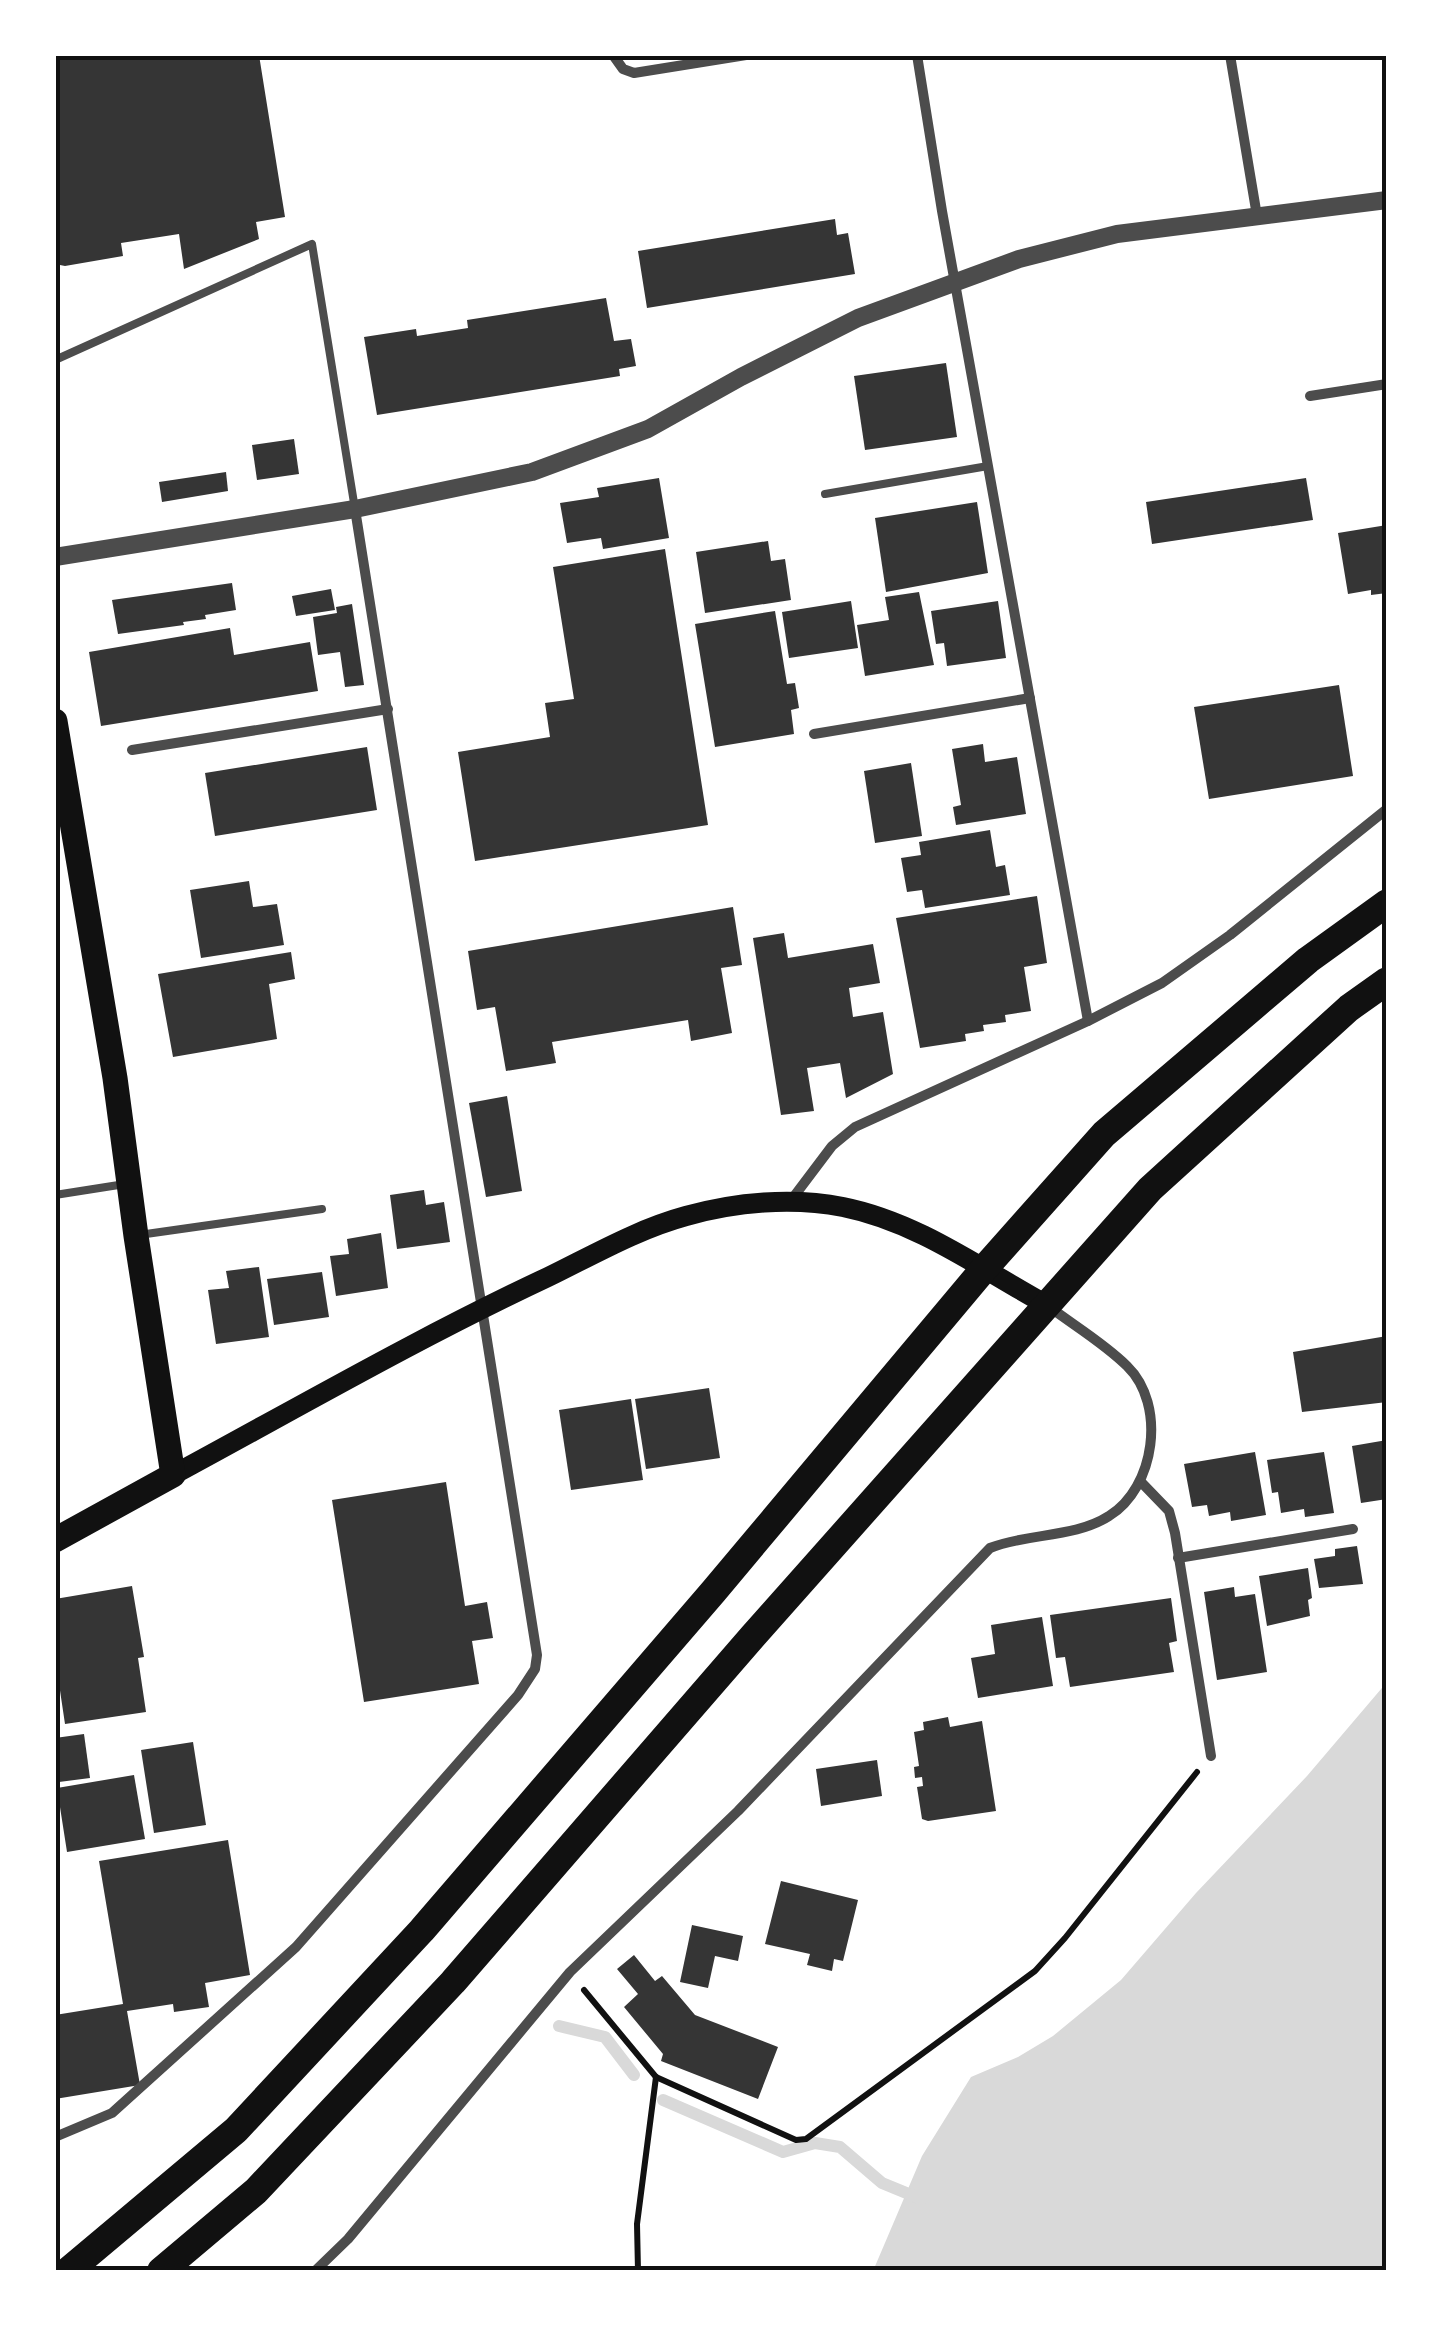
<svg xmlns="http://www.w3.org/2000/svg" width="1442" height="2326" viewBox="0 0 1442 2326" font-family="Lato,sans-serif">
<style>
.water{fill:#d9d9d9}
.lines{fill:none;stroke-linecap:round;stroke-linejoin:round}
.stream{stroke:#d9d9d9;stroke-width:12}
.building{fill:#353535}
.path{stroke:#111;stroke-width:6}
.service{stroke:#4c4c4c;stroke-width:8}
.minor{stroke:#4c4c4c;stroke-width:10}
.tertiary{stroke:#4c4c4c;stroke-width:18}
.secondary{stroke:#111;stroke-width:20}
.primary{stroke:#111;stroke-width:25}
.trunk{stroke:#111;stroke-width:28}
.neatline{fill:none;stroke:#111;stroke-width:4}
</style>
<rect width="100%" height="100%" fill="#fff"/>
<!-- water -->
<path class="water" d="M1387 1682V2271H873L922 2156 971 2077 1018 2057 1053 2036 1121 1980 1196 1893 1307 1776Z"/>
<g class="lines">
<!-- stream -->
<g class="stream">
<path d="M559 2026 605 2037 634 2075"/>
<path d="M663 2100 783 2152 815 2143 840 2147 882 2183 921 2199"/>
</g>
</g>
<!-- building -->
<g class="building">
<path d="M55 55H259L285 217 256 222 259 239 184 269 179 234 121 243 123 256 65 266 55 264Z"/>
<path d="M835 219 837 235 848 233 855 274 647 308 638 251Z"/>
<path d="M606 298 614 341 631 339 636 366 619 369 620 376 377 415 364 337 416 329 417 336 468 328 467 320Z"/>
<path d="M946 363 957 437 865 450 854 376Z"/>
<path d="M294 439 299 474 257 480 252 445Z"/>
<path d="M226 472 228 491 162 502 159 482Z"/>
<path d="M659 478 669 538 603 549 601 538 567 543 560 503 599 497 597 488Z"/>
<path d="M1306 478 1313 520 1152 544 1146 502Z"/>
<path d="M977 502 988 573 886 592 875 518Z"/>
<path d="M1387 525V593L1371 595V590L1348 594 1338 533Z"/>
<path d="M768 541 771 561 785 559 791 600 705 613 696 552Z"/>
<path d="M665 549 708 825 475 861 458 752 550 737 545 703 574 699 553 567Z"/>
<path d="M232 583 236 610 205 615 206 619 183 622 184 625 118 634 112 600Z"/>
<path d="M331 589 335 610 296 616 292 596Z"/>
<path d="M919 592 934 665 865 676 857 625 889 620 885 597Z"/>
<path d="M851 601 858 648 789 658 782 612Z"/>
<path d="M998 601 1006 658 947 666 944 643 936 644 931 611Z"/>
<path d="M352 604 364 685 345 687 340 652 318 655 313 617 337 613 336 607Z"/>
<path d="M775 611 787 684 795 683 799 708 791 710 794 734 715 747 695 624Z"/>
<path d="M230 628 234 655 310 642 318 691 101 726 89 652Z"/>
<path d="M1339 685 1353 776 1209 799 1194 707Z"/>
<path d="M983 744 985 762 1017 757 1026 814 956 825 953 807 961 805 952 749Z"/>
<path d="M367 747 377 810 215 836 205 773Z"/>
<path d="M911 763 922 836 875 843 864 771Z"/>
<path d="M990 830 996 867 1005 865 1010 895 925 908 922 890 907 892 901 858 921 855 919 842Z"/>
<path d="M249 881 253 907 277 904 284 945 201 958 190 890Z"/>
<path d="M1037 896 1047 963 1024 967 1031 1011 1005 1015 1006 1022 983 1025 984 1031 965 1034 966 1041 920 1048 896 918Z"/>
<path d="M733 907 742 965 721 968 732 1033 691 1041 688 1020 552 1042 556 1063 506 1071 495 1007 477 1010 468 951Z"/>
<path d="M784 933 788 958 873 944 880 983 849 988 853 1017 883 1012 893 1074 846 1098 840 1063 807 1068 814 1111 781 1115 753 938Z"/>
<path d="M291 952 295 979 269 984 277 1039 173 1057 158 974Z"/>
<path d="M507 1096 522 1191 486 1197 469 1103Z"/>
<path d="M424 1190 426 1205 444 1202 450 1242 397 1249 390 1195Z"/>
<path d="M381 1233 388 1288 336 1296 330 1256 349 1254 347 1239Z"/>
<path d="M259 1267 269 1337 216 1344 208 1290 229 1288 226 1271Z"/>
<path d="M322 1272 329 1317 274 1325 267 1279Z"/>
<path d="M1387 1336V1402L1302 1412 1293 1352Z"/>
<path d="M709 1388 720 1458 646 1469 635 1399Z"/>
<path d="M631 1399 643 1480 571 1490 559 1410Z"/>
<path d="M1387 1440V1499L1361 1503 1352 1446Z"/>
<path d="M1255 1452 1266 1515 1231 1521 1230 1512 1209 1516 1207 1505 1192 1507 1184 1464Z"/>
<path d="M1324 1452 1334 1513 1305 1517 1304 1509 1281 1513 1278 1492 1272 1493 1267 1460Z"/>
<path d="M446 1482 465 1606 487 1602 493 1638 472 1641 479 1684 364 1702 332 1500Z"/>
<path d="M1357 1546 1363 1584 1319 1588 1314 1559 1335 1556V1549Z"/>
<path d="M1308 1568 1312 1598 1308 1600 1310 1616 1267 1626 1259 1576Z"/>
<path d="M132 1586 144 1657 138 1658 146 1712 65 1724 55 1657V1599Z"/>
<path d="M1234 1587 1235 1597 1255 1594 1267 1672 1217 1680 1204 1592Z"/>
<path d="M1171 1598 1177 1641 1169 1643 1174 1672 1070 1687 1065 1657 1056 1658 1050 1615Z"/>
<path d="M1042 1617 1053 1686 978 1698 971 1658 995 1654 991 1625Z"/>
<path d="M948 1717 950 1727 982 1721 996 1811 928 1821 922 1819 917 1787 923 1786 922 1777 915 1778 914 1767 919 1766 914 1732 924 1730 923 1722Z"/>
<path d="M84 1734 90 1778 59 1782 55 1738Z"/>
<path d="M193 1742 206 1825 154 1833 141 1750Z"/>
<path d="M877 1760 882 1796 821 1806 816 1769Z"/>
<path d="M134 1775 145 1839 67 1852 57 1788Z"/>
<path d="M228 1840 250 1975 205 1983 209 2007 174 2012 173 2004 127 2011 140 2085 55 2099V2015L123 2004 99 1861Z"/>
<path d="M781 1881 858 1900 843 1961 834 1959 832 1971 807 1965 810 1954 765 1944Z"/>
<path d="M692 1925 743 1936 738 1961 715 1956 708 1988 680 1982Z"/>
<path d="M634 1955 655 1981 662 1976 695 2015 778 2047 758 2099 661 2061 663 2054 624 2007 638 1994 617 1969Z"/>
</g>
<g class="lines">
<!-- path -->
<g class="path">
<path d="M584 1990 656 2077 796 2140 806 2139 1035 1971 1065 1938 1197 1772"/>
<path d="M638 2271 637 2224 656 2077"/>
</g>
<!-- service -->
<g class="service">
<path d="M55 360 312 244 355 509"/>
<path d="M825 494 988 466"/>
<path d="M55 1195 125 1184"/>
<path d="M139 1235 322 1209"/>
</g>
<!-- minor -->
<g class="minor">
<path d="M613 55 623 69 634 73 746 55"/>
<path d="M917 55 942 211 1088 1021"/>
<path d="M1230 55 1257 216"/>
<path d="M1310 396 1387 384"/>
<path d="M814 734 1030 698"/>
<path d="M132 750 388 709"/>
<path d="M792 1199 832 1146 855 1127 1088 1021 1162 983 1230 935 1387 809"/>
<path d="M1141 1482 1169 1511 1175 1533 1211 1756"/>
<path d="M1178 1558 1353 1529"/>
<path d="M55 2137 112 2113 296 1947 518 1695 535 1669 537 1655 355 509"/>
<path d="M315 2271 348 2239 570 1972 738 1811 990 1548C1027 1533 1075 1538 1109 1516 1155 1488 1167 1405 1127 1366 1104 1343 1073 1325 1047 1305"/>
</g>
<!-- tertiary -->
<path class="tertiary" d="M55 557 355 509 532 472 648 429 741 377 858 318 1019 259 1117 234 1387 200"/>
<!-- secondary -->
<path class="secondary" d="M173 1475C297 1408 420 1337 548 1277 593 1255 638 1229 686 1216 736 1202 792 1197 843 1207 918 1222 981 1269 1047 1305"/>
<!-- primary -->
<path class="primary" d="M55 721 115 1078 136 1236 173 1475 55 1540"/>
<!-- trunk -->
<g class="trunk">
<path d="M68 2271 236 2130 422 1930 713 1592 983 1270 1104 1134 1308 960 1387 903"/>
<path d="M161 2271 256 2191 453 1982 753 1636 1150 1189 1349 1008 1387 981"/>
</g>
</g>
<!-- border -->
<rect width="1442" height="2326" fill="none" stroke="#ffffff" stroke-width="115"/>
<rect x="58" y="58" width="1326" height="2210" class="neatline"/>
</svg>
